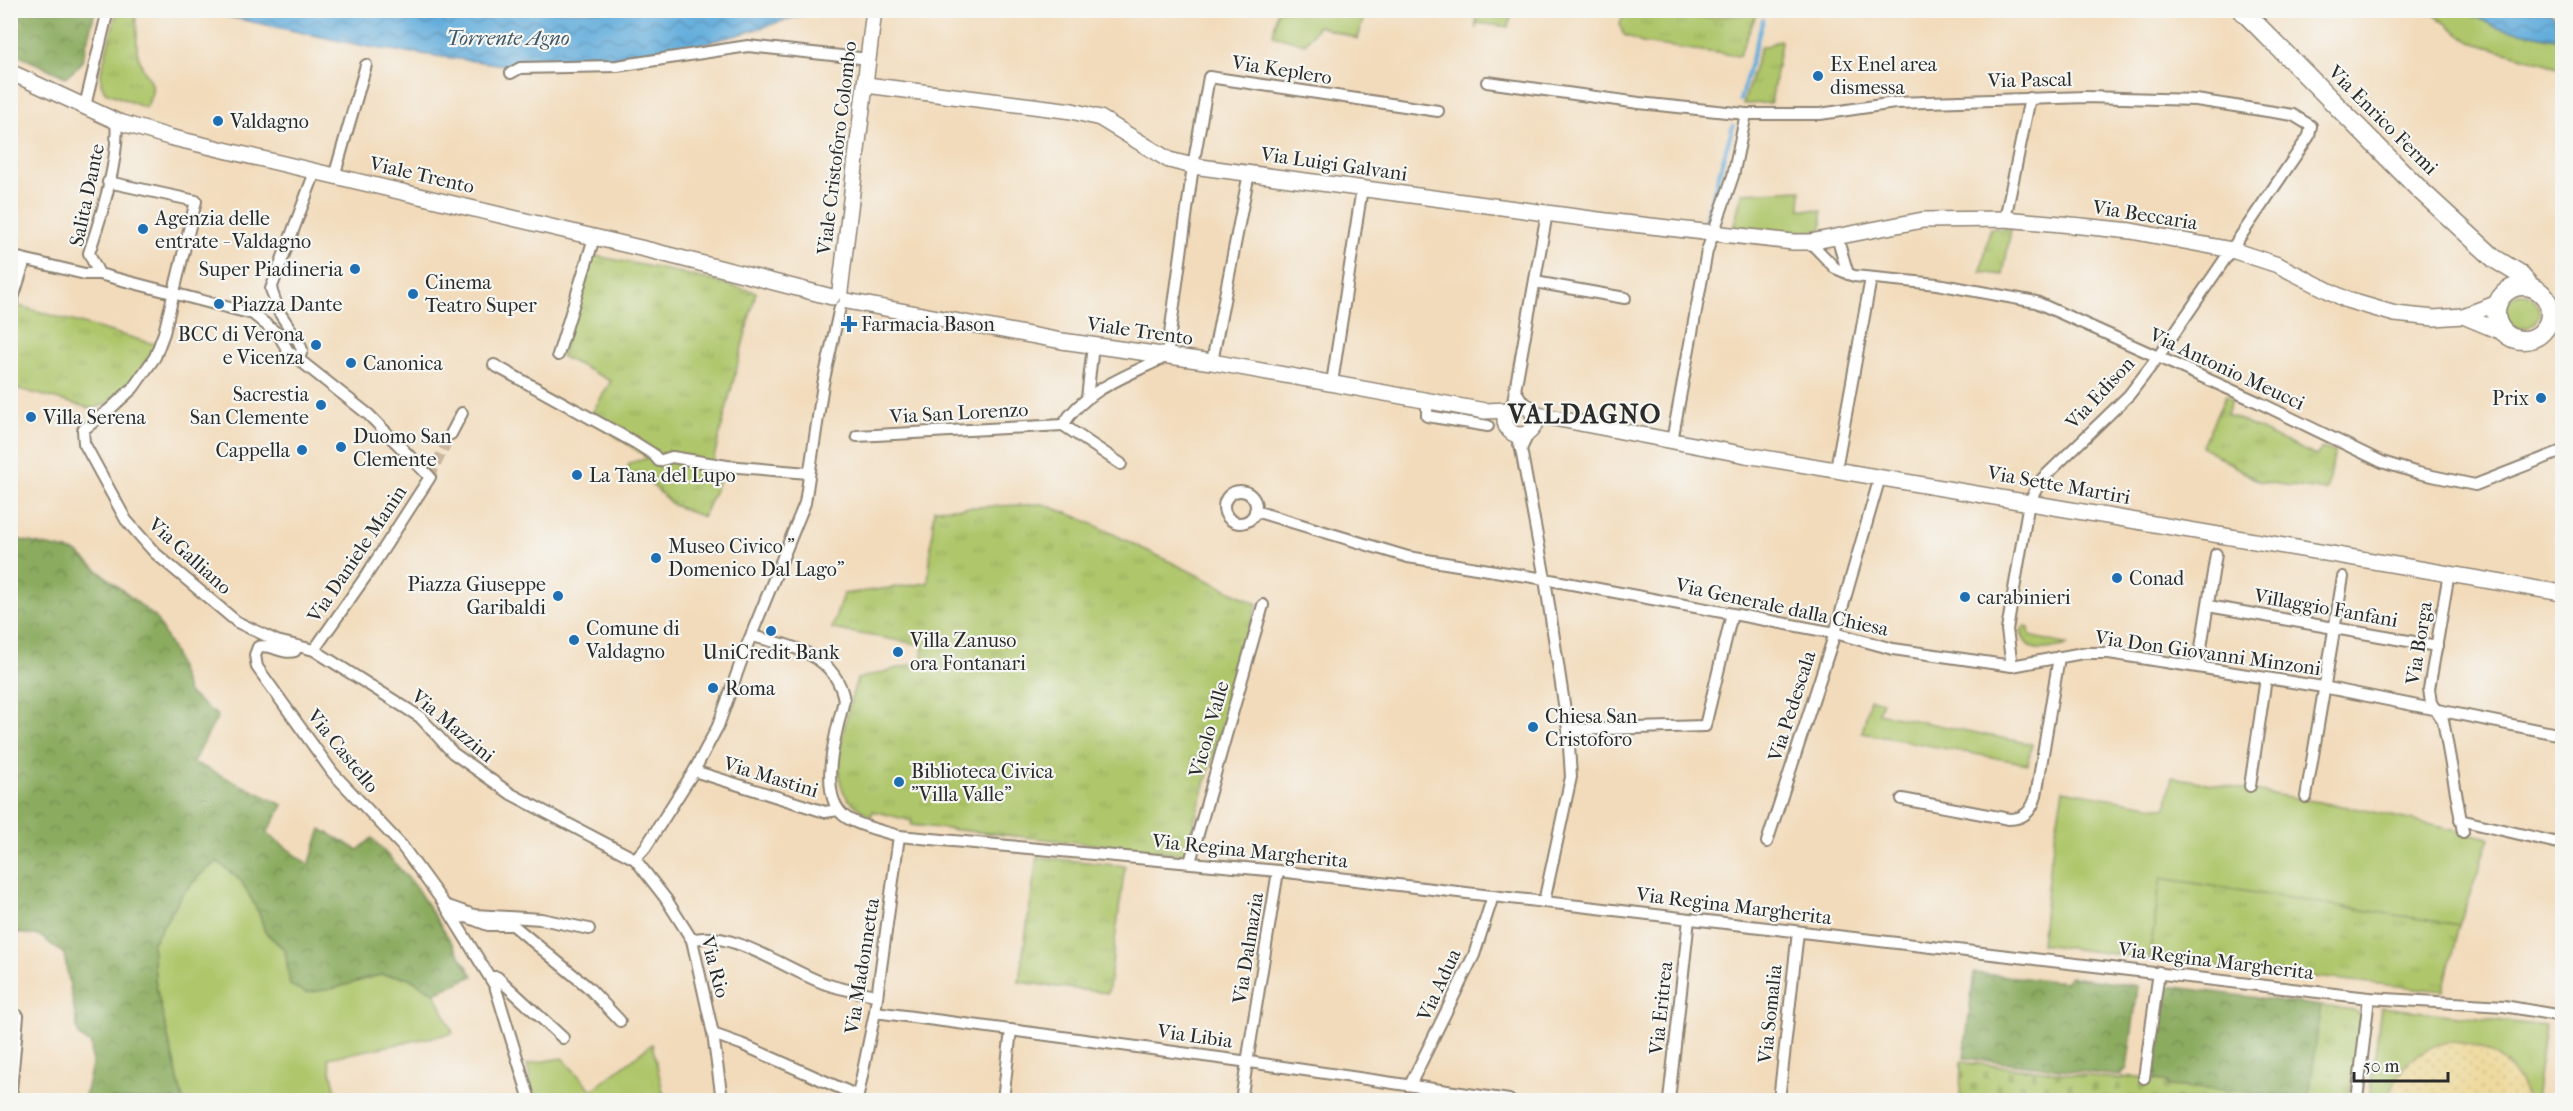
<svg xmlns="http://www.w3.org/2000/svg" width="2573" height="1111" viewBox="0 0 2573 1111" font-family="'IM FELL French Canon',serif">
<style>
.grass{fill:#afc66b;stroke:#6d784b;stroke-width:1.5}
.forest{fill:url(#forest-crowns);stroke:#5b6b45;stroke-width:1.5}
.sand{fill:url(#sand-dots);stroke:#8c8264;stroke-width:1.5}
.cemetery{fill:url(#cemetery-stones);stroke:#6d784b;stroke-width:1.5}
.park{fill:url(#park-tufts);stroke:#6d784b;stroke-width:1.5}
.water{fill:url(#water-waves);stroke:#486c84;stroke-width:1.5}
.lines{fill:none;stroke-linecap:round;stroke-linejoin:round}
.stream{stroke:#64addc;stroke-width:4}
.street-tunnel{stroke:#cab89e;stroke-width:10;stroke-dasharray:10 5;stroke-linecap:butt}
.street-casing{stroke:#8e8373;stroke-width:14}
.secondary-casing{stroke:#8e8373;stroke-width:18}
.primary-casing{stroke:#8e8373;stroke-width:21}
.street{stroke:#fff;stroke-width:10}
.secondary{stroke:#fff;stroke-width:15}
.primary{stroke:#fff;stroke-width:18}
.poi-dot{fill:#1f6fb2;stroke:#f6f6f2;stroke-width:2}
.labels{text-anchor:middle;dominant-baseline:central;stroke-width:4.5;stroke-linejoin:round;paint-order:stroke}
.poi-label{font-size:20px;fill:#2b2b2b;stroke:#f6f6f2;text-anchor:start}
.street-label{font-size:20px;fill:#2b2b2b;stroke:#f6f6f2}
.water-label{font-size:21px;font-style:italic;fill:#3f5869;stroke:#f6f6f2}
.district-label{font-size:26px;font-weight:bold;letter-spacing:1.5px;fill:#2b2b2b;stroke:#f6f6f2}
</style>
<defs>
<pattern id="forest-crowns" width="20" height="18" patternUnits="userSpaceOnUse" patternTransform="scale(1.5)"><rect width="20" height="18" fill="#8bab5f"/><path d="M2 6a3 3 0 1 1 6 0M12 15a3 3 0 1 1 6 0" fill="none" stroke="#728b4f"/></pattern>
<pattern id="sand-dots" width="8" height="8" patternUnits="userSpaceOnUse" patternTransform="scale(1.5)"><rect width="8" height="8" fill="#eeda9e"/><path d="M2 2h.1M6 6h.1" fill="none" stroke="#cb8" stroke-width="1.8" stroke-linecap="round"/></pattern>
<pattern id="cemetery-stones" width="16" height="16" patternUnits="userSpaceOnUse" patternTransform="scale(1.5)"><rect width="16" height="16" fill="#afc66b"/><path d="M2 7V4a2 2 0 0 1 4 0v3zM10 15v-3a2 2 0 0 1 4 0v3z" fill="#97aa5d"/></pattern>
<pattern id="park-tufts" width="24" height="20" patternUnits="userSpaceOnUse" patternTransform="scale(1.5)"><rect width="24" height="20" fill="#afc66b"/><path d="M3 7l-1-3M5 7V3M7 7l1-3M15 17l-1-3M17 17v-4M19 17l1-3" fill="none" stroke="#97aa5d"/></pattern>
<pattern id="water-waves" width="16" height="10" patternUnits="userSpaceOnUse" patternTransform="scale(1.5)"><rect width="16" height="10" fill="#64addc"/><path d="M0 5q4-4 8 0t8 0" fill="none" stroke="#538db3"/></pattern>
</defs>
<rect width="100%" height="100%" fill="#f6f6f2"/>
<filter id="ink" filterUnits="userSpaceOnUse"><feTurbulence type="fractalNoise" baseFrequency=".0167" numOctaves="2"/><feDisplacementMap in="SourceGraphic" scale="12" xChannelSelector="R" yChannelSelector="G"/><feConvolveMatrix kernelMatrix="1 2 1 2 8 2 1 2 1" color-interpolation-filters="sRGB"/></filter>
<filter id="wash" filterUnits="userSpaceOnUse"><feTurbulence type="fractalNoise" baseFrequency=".008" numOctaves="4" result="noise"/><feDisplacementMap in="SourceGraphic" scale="24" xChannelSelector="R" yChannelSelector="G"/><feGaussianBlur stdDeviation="1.35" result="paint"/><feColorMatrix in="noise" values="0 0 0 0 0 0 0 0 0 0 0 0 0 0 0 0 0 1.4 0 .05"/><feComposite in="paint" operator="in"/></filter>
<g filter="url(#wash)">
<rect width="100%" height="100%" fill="#f2dbbb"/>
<!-- grass -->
<g class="grass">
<path d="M1277 11V10L1365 11 1358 39 1318 26 1305 44 1273 35Z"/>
<path d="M1476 11V10L1513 11 1508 27 1477 23 1476 29Z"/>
<path d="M2429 11H2463L2497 27 2562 40V68L2471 42Z"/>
<path d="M1801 190 1800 209 1822 211V229L1807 232 1736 227 1734 225 1742 193Z"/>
<circle cx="2522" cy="311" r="17"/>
<path d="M2025 626 2029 628 2030 636 2068 645C2049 649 2027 657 2021 631Z"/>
<path d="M1870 699 1882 701 1878 713 2032 744 2028 764 1862 733Z"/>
<path d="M2172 777 2365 810 2490 838 2459 925 2161 882 2149 959 2041 944 2049 869 2063 790 2166 808Z"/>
<path d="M218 861 241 881 259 913 265 932 285 950 291 985 358 980 380 975 407 977 435 993 453 1033 328 1058 338 1100H183L156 987 152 944 183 893 203 872Z"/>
<path d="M2381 1007 2545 1026 2535 1100H2369Z"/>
<path d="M652 1044 665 1100H529L531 1085 527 1064 562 1058 592 1090Z"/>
</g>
<!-- forest -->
<g class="forest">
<path d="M11 10 95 11 82 61 79 66 66 77 11 52Z"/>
<path d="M11 538 76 552 156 618 174 653 188 693 218 716 193 762 283 805 267 833 309 865 321 829 358 850 372 838 415 886 473 976 435 993 407 977 380 975 332 989 306 993 290 985 285 950 265 932 259 913 241 881 218 862 203 872 183 893 152 944 156 987 183 1100H84L92 1065 91 1044 79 1036 64 954 40 936 18 933 11 939Z"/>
<path d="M1974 973 2065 982 2070 977 2138 986 2127 1069 2121 1076 1964 1058Z"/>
<path d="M2167 986 2321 1006 2309 1097 2167 1086V1082L2154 1079Z"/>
</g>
<!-- sand -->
<path class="sand" d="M2448 1042C2485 1043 2517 1062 2527 1100H2389C2396 1068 2415 1049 2448 1042Z"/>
<!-- cemetery -->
<path class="cemetery" d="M1961 1062 2120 1079 2132 1076 2167 1082V1086L2309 1097V1100H1960Z"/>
<!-- park -->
<g class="park">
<path d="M117 11 135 16C139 29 135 43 138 55 144 83 162 75 146 108L105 92 101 83V72Z"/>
<path d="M1757 13 1739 56 1642 43 1624 35 1620 24 1623 15 1705 18Z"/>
<path d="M1779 40 1781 41 1771 103 1743 104 1761 46H1767Z"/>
<path d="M1990 228 2011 229 2003 275 1981 272Z"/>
<path d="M591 255 677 272 756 292 711 469 722 474 703 517 673 505 645 478 627 474 629 463 648 458 589 418 611 381 561 356Z"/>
<path d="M19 306 158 345 131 382 109 402 93 409 11 387 10 321Z"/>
<path d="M2226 395 2232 400 2227 414 2316 456 2322 448 2335 452 2326 491 2258 481 2202 446Z"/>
<path d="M1043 504 1080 518 1257 604 1185 854 911 825 912 821 873 811 871 817C860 809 847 802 842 788 832 763 849 705 857 679L921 662 923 645 832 629 843 594 928 583 934 509Z"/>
<path d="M1037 857 1125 866 1108 993 1019 982Z"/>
<path d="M2161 878 2459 925 2443 991 2149 959Z"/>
<path d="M2321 1006 2354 1010 2360 1016 2359 1033 2349 1100 2309 1097Z"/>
</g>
<!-- water -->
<g class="water">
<path d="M202 11H815L741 34 651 57 512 66 368 47Z"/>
<path d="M2463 11H2546L2562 21V40L2497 27Z"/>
</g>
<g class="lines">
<!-- stream -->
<g class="stream">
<path d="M1740 100 1763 20"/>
<path d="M1705 221 1733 126"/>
</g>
</g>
</g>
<g filter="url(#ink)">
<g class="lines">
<!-- street-tunnel -->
<path class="street-tunnel" d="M430 477 451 434"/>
<!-- street casing -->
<g class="street-casing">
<g id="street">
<path d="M511 73 520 68 617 66 748 46 869 59"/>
<path d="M1487 82 1639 103 1746 114H1820L1895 103 2086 97 2196 100 2293 115 2311 126 2309 136 2158 357 2129 395 2042 479 2029 502 2007 630 2012 666 2083 653H2109L2323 687 2562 735"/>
<path d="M85 106 108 10"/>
<path d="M334 177 366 65"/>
<path d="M108 182 196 201 164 333 155 357 133 388 110 409 83 430 84 443 126 520 155 553 237 622 277 641 314 650 420 717 453 753 511 794 635 859 666 899 692 940 713 1034 722 1100"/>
<path d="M2005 219 2030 98"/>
<path d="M1837 237 1848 274"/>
<path d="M1810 242 1835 268 1854 276 1937 284 2036 302 2258 402 2382 462 2418 473 2475 485 2562 451"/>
<path d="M10 256 85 274H99L253 314 279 335 288 351 369 415 430 477 366 576 314 650"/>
<path d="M99 274 89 253C101 217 120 158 116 121"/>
<path d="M1535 282 1625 298"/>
<path d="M10 308 25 260"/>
<path d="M558 355 594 238"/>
<path d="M299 359 302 350 299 342 279 312 271 289 315 172"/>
<path d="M1212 362 1249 173"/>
<path d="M494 365 634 442 653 454 659 461 672 457 727 466 808 473"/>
<path d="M1332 383 1362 188"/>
<path d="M1515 390 1526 407"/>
<path d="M1087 398 1093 346"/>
<path d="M1427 401V416L1488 426"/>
<path d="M1512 407 1547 213"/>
<path d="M1063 425C1085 389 1130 375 1167 356L1193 166 1209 77 1438 111"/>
<path d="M1063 425 1121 464"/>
<path d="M451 434 462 413"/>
<path d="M1515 434 1521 449 1545 579 1568 730 1571 777 1544 902"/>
<path d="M857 436 1063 425"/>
<path d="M1672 441 1707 251 1733 176 1746 114"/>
<path d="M1521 449 1529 432"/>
<path d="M1836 469 1871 278"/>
<circle cx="1240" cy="507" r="16"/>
<path d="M1255 511 1408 557 1545 579 1835 633 1893 649 2012 666"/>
<path d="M2449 573 2429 689 2431 703 2443 720 2463 832"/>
<path d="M2208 606 2437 646"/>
<path d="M752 636C791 646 836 654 844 700 837 731 815 797 847 818 862 827 883 831 899 836L1278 871 2369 998 2504 1006 2562 1016"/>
<path d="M297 646 295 651C282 655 271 643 258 647L255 655 257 667 333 773 402 846 445 905 495 986 530 1100"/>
<path d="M2198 666 2216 554"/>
<path d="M1568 730 1705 726 1732 614"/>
<path d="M694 771 825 812 838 810"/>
<path d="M2250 786 2266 678"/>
<path d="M2306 797 2343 577"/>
<path d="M1902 799 2009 819C2024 819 2032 811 2036 796L2059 657"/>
<path d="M2460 820 2562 844"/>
<path d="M1767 842 1835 633 1880 477"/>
<path d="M635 859 645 848 694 771 718 726 746 648 805 503 823 384 840 307"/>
<path d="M1190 862 1263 605"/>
<path d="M445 905 474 915 541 919 589 929"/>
<path d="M454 918 467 917 488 925H513L589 988 620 1021"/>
<path d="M692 940C729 927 790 972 826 984 842 990 860 992 876 995"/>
<path d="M490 977H497L563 1038"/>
<path d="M10 1012 18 1016 11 1090 14 1100"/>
<path d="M875 1012 1249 1062 1509 1100"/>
<path d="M713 1034 741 1044 858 1096"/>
<path d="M2144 1078 2159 972"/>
<path d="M1410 1085 1474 955 1493 896"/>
<path d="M857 1100 875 1012 899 836"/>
<path d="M1003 1100 1011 1030"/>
<path d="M1241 1100 1278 871"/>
<path d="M1669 1100 1689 919"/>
<path d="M1779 1100 1798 932"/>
<path d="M2357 1100 2369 998"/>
</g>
</g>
<!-- secondary casing -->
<g class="secondary-casing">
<g id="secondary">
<path d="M10 72 116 121 169 137 653 251 832 297"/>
<path d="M866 85 1072 111 1100 118 1169 160 1193 166 1606 221 1793 242H1810L1923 220 2005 219 2061 224 2131 231 2232 250 2278 265 2347 300 2395 314 2434 318 2463 316 2498 303"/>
<path d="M840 291 874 10"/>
<path d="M847 301 1062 341 1212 362 1485 411 1508 410"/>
<path d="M2463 316 2504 333"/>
<circle cx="1520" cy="420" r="15"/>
<path d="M1533 414 1746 455 2562 593"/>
</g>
</g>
<!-- primary casing -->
<g class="primary-casing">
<g id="primary">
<path d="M2242 10 2420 190 2495 259 2518 273 2531 287"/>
<circle cx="2523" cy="313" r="27"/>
</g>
</g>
<!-- street -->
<use href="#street" class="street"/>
<!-- secondary -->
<use href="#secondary" class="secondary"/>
<!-- primary -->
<use href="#primary" class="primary"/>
</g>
</g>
<!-- markers -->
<g class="poi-dot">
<circle cx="1818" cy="76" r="6"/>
<circle cx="218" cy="121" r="6"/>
<circle cx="143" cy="229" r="6"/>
<circle cx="355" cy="269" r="6"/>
<circle cx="413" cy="294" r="6"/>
<circle cx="219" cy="304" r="6"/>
<path d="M846 315h6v6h6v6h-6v6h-6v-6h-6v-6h6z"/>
<circle cx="316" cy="345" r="6"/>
<circle cx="351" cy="363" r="6"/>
<circle cx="2541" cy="398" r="6"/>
<circle cx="321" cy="405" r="6"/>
<circle cx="31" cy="417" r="6"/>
<circle cx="341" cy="447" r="6"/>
<circle cx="302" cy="450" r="6"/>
<circle cx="577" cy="475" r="6"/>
<circle cx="656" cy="558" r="6"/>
<circle cx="2117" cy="578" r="6"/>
<circle cx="558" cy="596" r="6"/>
<circle cx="1965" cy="597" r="6"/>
<circle cx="771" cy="631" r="6"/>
<circle cx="574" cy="640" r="6"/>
<circle cx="898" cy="652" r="6"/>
<circle cx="713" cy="688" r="6"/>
<circle cx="1533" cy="727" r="6"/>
<circle cx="899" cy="782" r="6"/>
</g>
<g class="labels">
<!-- poi labels -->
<g class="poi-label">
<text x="1830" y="64">Ex Enel area<tspan x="1830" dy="23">dismessa</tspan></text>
<text x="230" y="121">Valdagno</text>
<text x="155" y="218">Agenzia delle<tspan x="155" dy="23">entrate - Valdagno</tspan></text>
<text x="343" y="269" text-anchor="end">Super Piadineria</text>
<text x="425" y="282">Cinema<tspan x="425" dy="23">Teatro Super</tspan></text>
<text x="231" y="304">Piazza Dante</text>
<text x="861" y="324">Farmacia Bason</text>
<text x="304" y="334" text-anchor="end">BCC di Verona<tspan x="304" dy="23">e Vicenza</tspan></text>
<text x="363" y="363">Canonica</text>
<text x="309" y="394" text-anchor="end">Sacrestia<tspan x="309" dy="23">San Clemente</tspan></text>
<text x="2529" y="398" text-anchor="end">Prix</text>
<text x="43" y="417">Villa Serena</text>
<text x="353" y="436">Duomo San<tspan x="353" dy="23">Clemente</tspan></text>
<text x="290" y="450" text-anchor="end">Cappella</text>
<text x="589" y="475">La Tana del Lupo</text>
<text x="668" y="546">Museo Civico "<tspan x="668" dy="23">Domenico Dal Lago"</tspan></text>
<text x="2129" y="578">Conad</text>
<text x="546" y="584" text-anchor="end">Piazza Giuseppe<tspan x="546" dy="23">Garibaldi</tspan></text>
<text x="1977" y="597">carabinieri</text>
<text x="586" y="628">Comune di<tspan x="586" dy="23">Valdagno</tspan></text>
<text x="910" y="640">Villa Zanuso<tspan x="910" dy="23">ora Fontanari</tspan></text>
<text x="771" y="652" text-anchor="middle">UniCredit Bank</text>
<text x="725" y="688">Roma</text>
<text x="1545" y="716">Chiesa San<tspan x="1545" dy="23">Cristoforo</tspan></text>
<text x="911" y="771">Biblioteca Civica<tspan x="911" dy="23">"Villa Valle"</tspan></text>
</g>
<!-- street labels -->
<g class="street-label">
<text transform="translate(1282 70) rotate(9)">Via Keplero</text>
<text transform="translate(2030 80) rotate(-1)">Via Pascal</text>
<text transform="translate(2383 120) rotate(45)">Via Enrico Fermi</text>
<text transform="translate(837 148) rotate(-83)">Viale Cristoforo Colombo</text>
<text transform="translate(1334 164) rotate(8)">Via Luigi Galvani</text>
<text transform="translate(422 175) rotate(13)">Viale Trento</text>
<text transform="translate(87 195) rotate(-78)">Salita Dante</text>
<text transform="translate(2145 215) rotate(9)">Via Beccaria</text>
<text transform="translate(1140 331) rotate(8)">Viale Trento</text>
<text transform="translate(2227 369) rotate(25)">Via Antonio Meucci</text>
<text transform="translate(2100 393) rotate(-47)">Via Edison</text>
<text transform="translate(959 413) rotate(-3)">Via San Lorenzo</text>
<text transform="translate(2059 485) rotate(10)">Via Sette Martiri</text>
<text transform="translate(357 554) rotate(-56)">Via Daniele Manin</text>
<text transform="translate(190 556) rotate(42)">Via Galliano</text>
<text transform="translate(1782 607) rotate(12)">Via Generale dalla Chiesa</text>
<text transform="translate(2326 608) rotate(10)">Villaggio Fanfani</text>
<text transform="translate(2419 643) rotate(-81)">Via Borga</text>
<text transform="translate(2208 653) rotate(8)">Via Don Giovanni Minzoni</text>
<text transform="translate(1792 706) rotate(-72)">Via Pedescala</text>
<text transform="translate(453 726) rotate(40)">Via Mazzini</text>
<text transform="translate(1209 729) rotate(-74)">Vicolo Valle</text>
<text transform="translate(343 751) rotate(51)">Via Castello</text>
<text transform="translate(771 777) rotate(17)">Via Mastini</text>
<text transform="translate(1250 851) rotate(6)">Via Regina Margherita</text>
<text transform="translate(1734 906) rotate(7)">Via Regina Margherita</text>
<text transform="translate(1248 948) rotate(-81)">Via Dalmazia</text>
<text transform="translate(2216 961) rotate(7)">Via Regina Margherita</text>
<text transform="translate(862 966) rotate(-81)">Via Madonnetta</text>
<text transform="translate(715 967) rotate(75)">Via Rio</text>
<text transform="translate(1439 985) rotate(-65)">Via Adua</text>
<text transform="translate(1661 1008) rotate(-84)">Via Eritrea</text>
<text transform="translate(1770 1014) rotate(-84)">Via Somalia</text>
<text transform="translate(1195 1036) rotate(8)">Via Libia</text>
</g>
<!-- water labels -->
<g class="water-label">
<text x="508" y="38">Torrente Agno</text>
</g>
<!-- district labels -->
<g class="district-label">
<text x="1585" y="414">VALDAGNO</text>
</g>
</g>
<!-- margin -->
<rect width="2573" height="1111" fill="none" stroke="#f6f6f2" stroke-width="36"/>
<!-- scale -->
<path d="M2354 1072v9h94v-9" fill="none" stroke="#2b2b2b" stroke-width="3"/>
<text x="2363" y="1072" font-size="18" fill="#2b2b2b" stroke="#f6f6f2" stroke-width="4.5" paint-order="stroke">50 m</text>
</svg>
